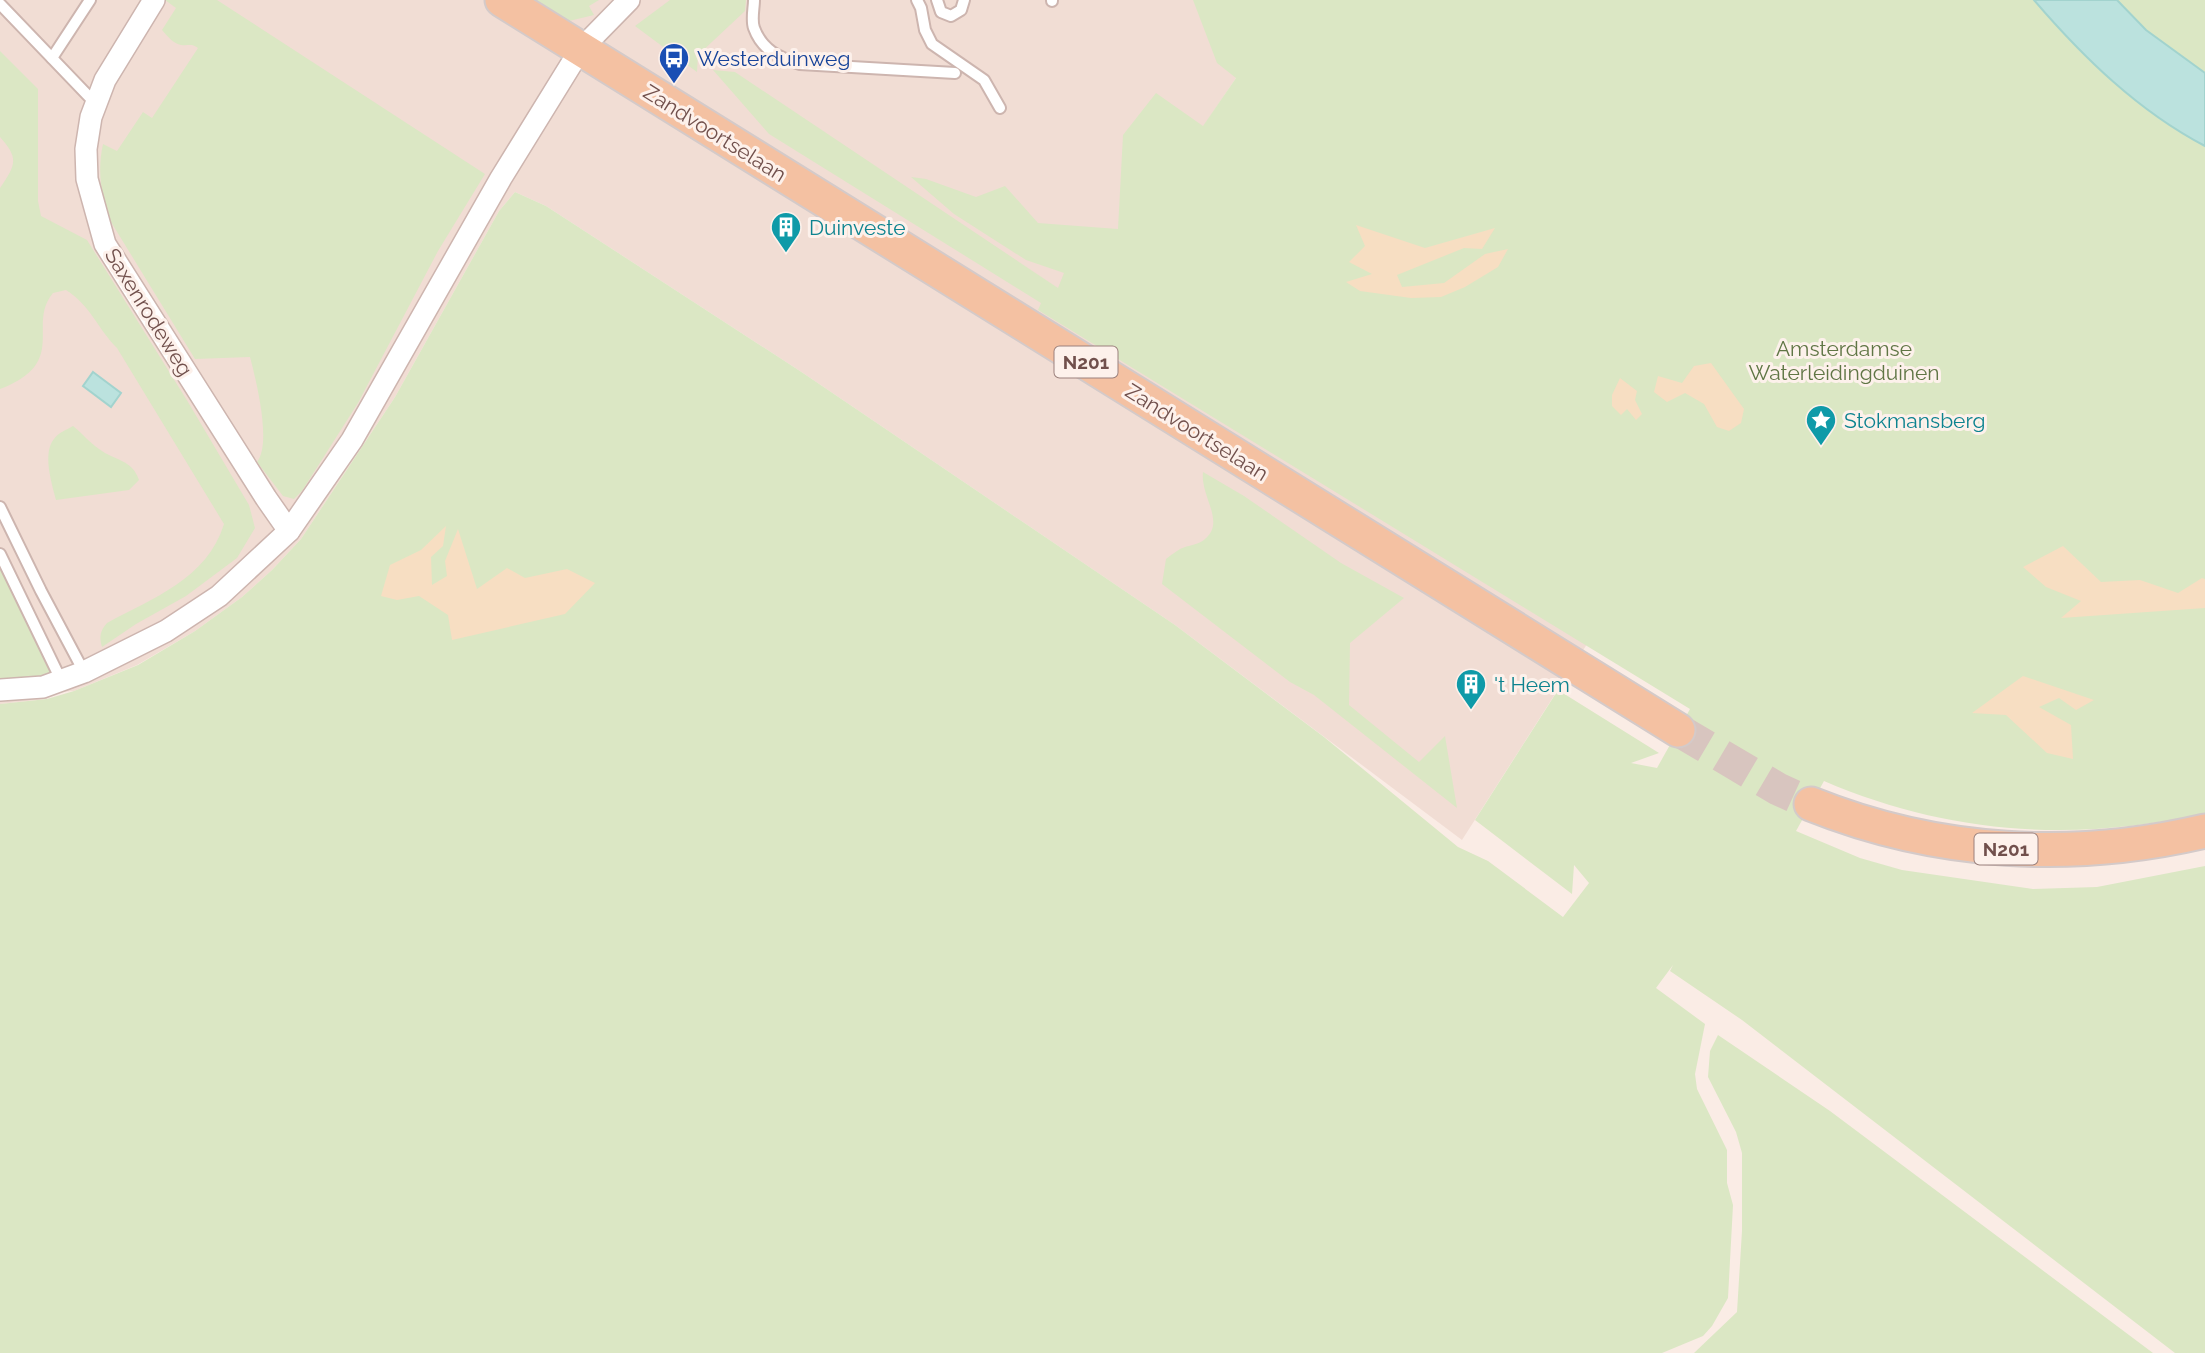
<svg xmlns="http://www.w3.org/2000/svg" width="2205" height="1353" viewBox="0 0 2205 1353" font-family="Raleway,sans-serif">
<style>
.residential{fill:#f1ddd4}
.green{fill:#dbe7c4}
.sand{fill:#f7dec2}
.water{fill:#bbe2de;stroke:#a2d3ce;stroke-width:2}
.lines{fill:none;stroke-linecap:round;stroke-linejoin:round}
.primary-tunnel{stroke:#d8c5bf;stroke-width:33;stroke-dasharray:33 17;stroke-linecap:butt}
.lane-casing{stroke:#cdb5af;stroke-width:14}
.street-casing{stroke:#cdb5af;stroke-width:24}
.primary-casing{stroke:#d4cac9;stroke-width:37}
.lane{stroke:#fff;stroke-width:10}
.street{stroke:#fff;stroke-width:21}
.primary{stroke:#f4c1a2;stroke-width:33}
.labels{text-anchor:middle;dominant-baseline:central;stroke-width:6;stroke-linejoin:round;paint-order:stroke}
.shield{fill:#fdf1eb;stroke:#9b807c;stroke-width:2}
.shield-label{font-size:19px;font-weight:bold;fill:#71504c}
.transit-label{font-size:21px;fill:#164399;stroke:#fdf1eb;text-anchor:start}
.street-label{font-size:21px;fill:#71504c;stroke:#fdf1eb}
.culture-label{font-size:21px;fill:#0d838f;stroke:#fdf1eb;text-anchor:start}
.park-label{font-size:21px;fill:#607645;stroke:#fdf1eb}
</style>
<rect width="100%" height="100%" fill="#faece5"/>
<!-- residential -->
<path class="residential" d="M0 0H1217L1236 78 1203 127 1603 619 1462 840 1175 625 803 373 546 206 515 192 499 211 395 397 301 539 272 570 242 597 195 631 137 665 74 691 49 693 47 699 0 704Z"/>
<!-- green -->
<g class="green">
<path d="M165 0H217L485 174 438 251 358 403 302 491 294 499 283 496 257 462C272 443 256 380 250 357L195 359 111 222C101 196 97 171 103 144L117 151 143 112 152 118 198 48C191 43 189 46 181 45 174 44 167 36 162 30L176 8Z"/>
<path d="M535 0H599L589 6 594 15 569 21Z"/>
<path d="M670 0H746L745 11 698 55 697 72 635 26Z"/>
<path d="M1193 0H2205V813C2075 843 1947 834 1824 781L1796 831 1860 858 1902 870 2033 889 2097 887 2205 866V1353H2175L1742 1020 1670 971 1673 965 1656 988 1705 1024 1695 1074 1697 1089 1727 1150V1183L1733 1205 1728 1298 1712 1326 1703 1336 1662 1353H0V704L47 699 74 691 138 665 195 631 242 597 272 570 301 539 395 397 499 211 515 192 546 206 803 373 1175 625 1324 737 1458 847 1488 861 1563 917 1589 883 1574 865 1572 894 1475 820 1558 690 1659 753 1631 763 1657 768 1690 709 1038 310 1041 303 769 134 713 70 735 72 1058 288 1064 273 1026 260 954 214 911 177 926 179 976 197 1005 186 1038 223 1118 229 1123 135 1156 93 1203 126 1236 78 1217 63Z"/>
<path d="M0 51 38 89V201L41 216 87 240 188 402 249 505 255 528 237 558 186 596 136 624 102 647C99 637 100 631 107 623 153 598 207 579 224 524L117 348C97 328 91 306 66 290L53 293C26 325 70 362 0 389V188C16 165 19 158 0 137Z"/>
<path d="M73 426C82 433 90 443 99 449 115 461 132 459 139 480L129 490 56 500C52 484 42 453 54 439 58 433 66 430 73 426Z"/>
<path d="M1203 472 1244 496 1341 563 1404 598 1350 643 1349 705 1419 762 1445 736 1457 808 1314 695 1290 682 1162 584 1166 559C1170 556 1175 552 1180 549 1188 545 1199 545 1205 539 1226 522 1200 496 1203 472Z"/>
<path d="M0 559 54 676 0 681Z"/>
<path d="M1718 1035 1830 1111 2153 1353H1694L1737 1312 1742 1231V1153L1736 1132 1708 1077 1710 1051Z"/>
</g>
<!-- sand -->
<g class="sand">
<path d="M1356 225 1425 248 1495 228 1482 249 1464 248 1397 275 1402 287 1444 283 1485 254 1508 249 1498 267 1465 287 1441 297 1411 298 1360 291 1346 282 1372 274 1349 262 1365 246Z"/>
<path d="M1711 363 1744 409 1741 423 1729 431 1717 427 1704 404 1685 393 1667 402 1654 392 1658 376 1682 383 1694 366Z"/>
<path d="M1620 378 1637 391 1635 400 1642 414 1636 420 1627 409 1621 415 1612 406V395Z"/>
<path d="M446 526 443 546 431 557 432 585 447 576 445 561 458 529 477 589 507 568 525 578 567 569 595 583 565 614 452 640 448 615 419 596 397 600 381 596 390 565 421 550Z"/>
<path d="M2063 546 2101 582 2140 580 2178 593 2202 578 2205 579V608L2061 618 2081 601 2046 587 2023 567Z"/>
<path d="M2023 676 2094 700 2076 710 2059 698 2039 707 2071 725 2073 759 2047 753 2006 715 1972 713Z"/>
</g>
<!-- water -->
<g class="water">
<path d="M2034 0H2117L2146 30 2205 73V146C2138 111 2083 57 2034 0Z"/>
<path d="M93 372 121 393 111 407 83 386Z"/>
</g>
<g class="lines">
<!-- primary-tunnel -->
<path class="primary-tunnel" d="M1678 730 1778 789 1811 804"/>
<!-- lane casing -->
<g class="lane-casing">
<g id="lane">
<path d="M754 0C754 8 751 20 754 28 762 50 779 58 800 64L955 73"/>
<path d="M917 0 921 8 925 30 932 44 984 80 1000 108"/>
<path d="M937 0 941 12 951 16 961 10 964 0"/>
<path d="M1052 0V1"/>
<path d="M0 4 96 104"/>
<path d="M52 58 90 0"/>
<path d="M0 507 41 591 84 672"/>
<path d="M0 554 61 680"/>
</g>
</g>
<!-- street casing -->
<g class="street-casing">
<g id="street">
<path d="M154 0 105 80 91 117 86 149 87 179 105 244 266 498 289 531"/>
<path d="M0 690 43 687 84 672 166 631 219 596 289 531 352 440 501 178 580 50 629 0"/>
</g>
</g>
<!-- primary casing -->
<g class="primary-casing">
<g id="primary">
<path d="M502 0 1678 730"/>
<path d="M1811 804C1938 855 2073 862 2205 831"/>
</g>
</g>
<!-- lane -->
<use href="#lane" class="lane"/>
<!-- street -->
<use href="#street" class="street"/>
<!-- primary -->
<use href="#primary" class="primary"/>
</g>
<!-- icons -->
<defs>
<g id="bus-pin" transform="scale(1.575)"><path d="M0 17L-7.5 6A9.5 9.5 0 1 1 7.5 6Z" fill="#1a4fb4" stroke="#fdf1eb"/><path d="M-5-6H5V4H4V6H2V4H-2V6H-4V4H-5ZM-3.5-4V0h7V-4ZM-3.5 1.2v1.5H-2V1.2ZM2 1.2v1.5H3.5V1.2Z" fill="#fff"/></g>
<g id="building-pin" transform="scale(1.575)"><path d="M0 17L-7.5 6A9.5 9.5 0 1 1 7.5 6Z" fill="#0f9aa8" stroke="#fdf1eb"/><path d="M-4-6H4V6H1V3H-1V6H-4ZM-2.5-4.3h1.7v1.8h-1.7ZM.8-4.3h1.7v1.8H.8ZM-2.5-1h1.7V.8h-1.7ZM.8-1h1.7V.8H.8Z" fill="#fff"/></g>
<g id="sight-pin" transform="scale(1.575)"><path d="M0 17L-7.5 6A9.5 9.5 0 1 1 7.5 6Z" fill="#0f9aa8" stroke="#fdf1eb"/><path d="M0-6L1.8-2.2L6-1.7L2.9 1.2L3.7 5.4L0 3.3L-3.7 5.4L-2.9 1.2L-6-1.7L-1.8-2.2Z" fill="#fff"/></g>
</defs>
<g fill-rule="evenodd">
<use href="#bus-pin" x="674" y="58"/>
<use href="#building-pin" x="786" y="227"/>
<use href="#sight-pin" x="1821" y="420"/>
<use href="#building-pin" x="1471" y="684"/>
</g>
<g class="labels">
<!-- shield labels -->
<g class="shield">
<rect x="1054.5" y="346.5" width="63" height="31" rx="5"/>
<rect x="1974.5" y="833.5" width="63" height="31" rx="5"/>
</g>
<g class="shield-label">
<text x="1086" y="362">N201</text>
<text x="2006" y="849">N201</text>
</g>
<!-- transit labels -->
<g class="transit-label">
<text x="697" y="58">Westerduinweg</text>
</g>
<!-- street labels -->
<g class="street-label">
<text transform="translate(715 133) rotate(32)">Zandvoortselaan</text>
<text transform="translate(149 312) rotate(58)">Saxenrodeweg</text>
<text transform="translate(1197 432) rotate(32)">Zandvoortselaan</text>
</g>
<!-- culture labels -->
<g class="culture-label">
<text x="809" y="227">Duinveste</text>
<text x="1844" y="420">Stokmansberg</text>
<text x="1494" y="684">'t Heem</text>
</g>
<!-- park labels -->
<g class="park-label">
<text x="1844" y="348">Amsterdamse<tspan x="1844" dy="24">Waterleidingduinen</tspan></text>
</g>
</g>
</svg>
